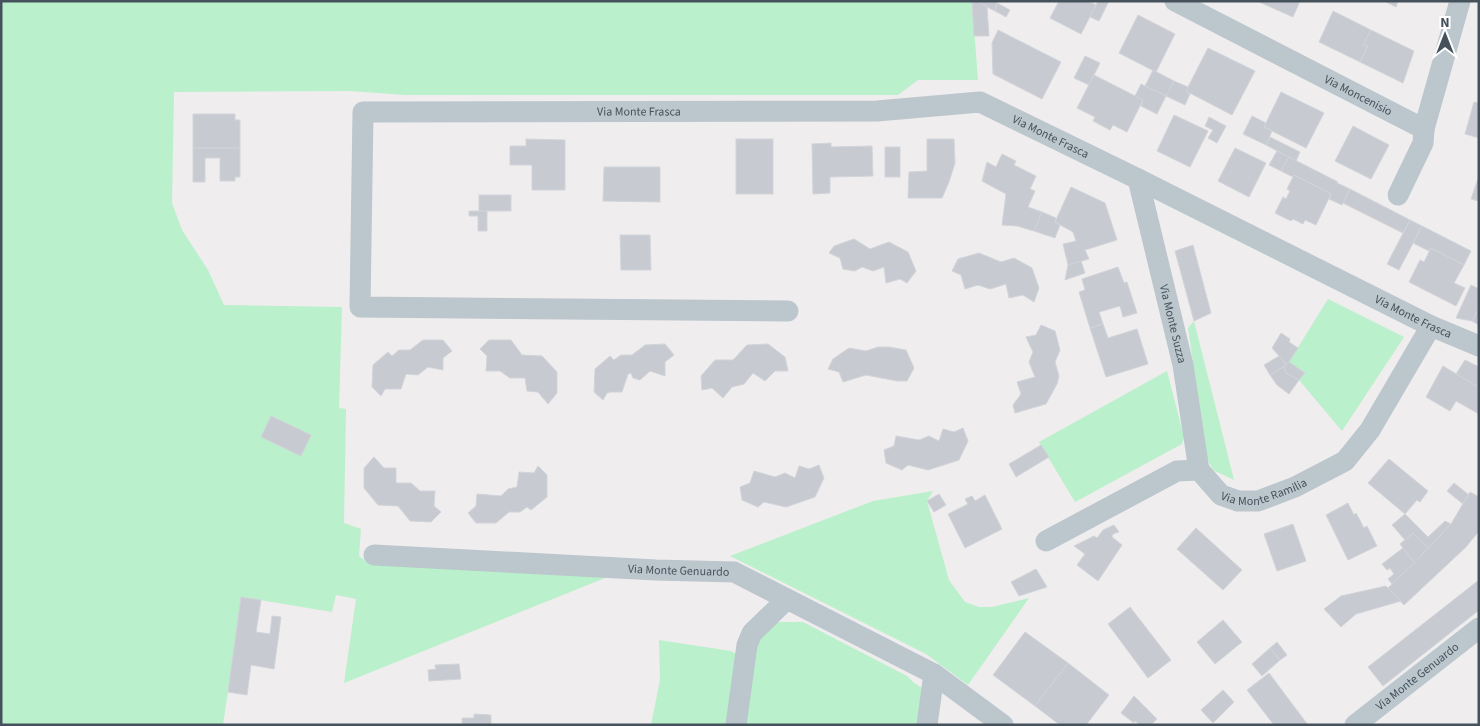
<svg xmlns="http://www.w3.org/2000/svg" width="1480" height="726" viewBox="0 0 1480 726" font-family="'Source Sans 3',sans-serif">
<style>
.green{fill:#baf0cb}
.building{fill:#c7cbd1;stroke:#d1d4d9}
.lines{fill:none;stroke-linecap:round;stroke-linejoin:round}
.minor{stroke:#bbc6cd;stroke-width:21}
.labels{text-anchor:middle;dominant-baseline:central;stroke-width:4;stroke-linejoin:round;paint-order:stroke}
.street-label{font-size:12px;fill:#45525c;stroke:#fff}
</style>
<rect width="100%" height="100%" fill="#f0edee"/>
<!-- green -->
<g class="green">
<path d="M1 1H972L978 80H918L898 95H405L350 91 174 92 172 203 182 230 208 270 224 305 342 307 339 408 346 409 344 523 361 529 359 556 367 562 610 576 344 683 356 599 336 595 332 612 242 597 223 725H1Z"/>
<path d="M1328 299 1404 337 1342 431 1299 380 1305 373 1289 362Z"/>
<path d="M1194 321 1234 480 1213 470 1207 458 1188 328Z"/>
<path d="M1167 371 1184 437 1182 444 1075 502 1039 442Z"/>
<path d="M933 491 927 501 949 580 965 602 979 607H992L1029 598 968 685 926 654 730 556 873 501Z"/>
<path d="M776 622H803L907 676 914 683 922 688 918 725H745L753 650 760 637Z"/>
<path d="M659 640 731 651 741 657 732 725H651L660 680Z"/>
</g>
<!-- building -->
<g class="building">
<path d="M972 1H978L987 7 989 36H974Z"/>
<path d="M978 1H997L995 11 987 7Z"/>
<path d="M1059 1H1088L1096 5 1081 34 1050 18Z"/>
<path d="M1098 1H1109L1099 21 1090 17Z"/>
<path d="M1257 1H1300L1293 17Z"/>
<path d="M1384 1H1398L1396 7Z"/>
<path d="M997 3 1010 10 1006 17 995 11Z"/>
<path d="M1333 11 1371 30 1363 45 1368 46 1360 62 1319 42Z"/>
<path d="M1138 15 1175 34 1156 72 1119 53Z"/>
<path d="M998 30 1061 62 1042 99 993 74 992 43Z"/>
<path d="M1371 30 1414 51 1403 83 1360 62 1368 46 1363 45Z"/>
<path d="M1208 48 1255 71 1232 115 1186 91Z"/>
<path d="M1085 56 1100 63 1089 85 1074 78Z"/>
<path d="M1153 70 1174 81 1166 96 1145 86Z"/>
<path d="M1094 75 1143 100 1127 132 1113 125 1110 130 1093 121 1095 117 1077 108Z"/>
<path d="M1174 81 1188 87 1186 91 1190 94 1185 105 1166 96Z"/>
<path d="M1141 84 1166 96 1157 114 1141 106 1143 100 1135 96Z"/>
<path d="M1281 92 1324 113 1306 148 1264 127Z"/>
<path d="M1474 102 1479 103V138L1465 134Z"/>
<path d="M193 114H235V120H240V148H193Z"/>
<path d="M1174 115 1208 131 1190 167 1157 151Z"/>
<path d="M1252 116 1266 123 1264 127 1272 131 1266 145 1243 134Z"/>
<path d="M1209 117 1226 126 1217 143 1208 138 1213 130 1205 126Z"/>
<path d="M1353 126 1389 145 1371 179 1335 161Z"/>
<path d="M1270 137 1300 152 1296 161 1266 145Z"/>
<path d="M526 139 565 140V190H532V165H510V146H526Z"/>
<rect x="736" y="139" width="37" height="55"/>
<path d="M927 139H954L955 163 949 182 942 198H908L909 172 927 171Z"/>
<path d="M831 143V147L872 146 873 176 830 177V193L813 194 812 144Z"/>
<rect x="885" y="147" width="15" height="30"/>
<path d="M193 148H240V177H235V181H220V158H205V182H193Z"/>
<path d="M1235 148 1266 163 1249 197 1218 181Z"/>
<path d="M1277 151 1289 157 1281 171 1269 165Z"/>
<path d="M1002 154 1016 161 1014 165 1036 176 1030 189 1035 191 1028 207 1042 212 1034 231 1017 226 1002 225 1006 194 982 181 987 162 996 167Z"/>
<path d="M1289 157 1338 182 1337 183 1350 189 1342 205 1329 199 1331 194 1294 175 1293 177 1281 171Z"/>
<path d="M604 167H660V202L603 201Z"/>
<path d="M1294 175 1331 194 1316 225 1305 220 1303 224 1293 219 1291 221 1275 213 1283 197 1286 199 1290 191 1287 189Z"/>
<path d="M1479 176V201L1471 199Z"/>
<path d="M1071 187 1105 203 1117 240 1085 250 1089 259 1068 265 1063 244 1076 241 1073 232 1055 222Z"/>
<path d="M1350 189 1410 220 1403 233 1343 203Z"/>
<rect x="479" y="195" width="32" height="16"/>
<path d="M469 211H487V231H478V216H469Z"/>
<path d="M1042 212 1056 218 1055 222 1060 225 1055 238 1034 231Z"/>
<path d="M1410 220 1422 226 1399 270 1387 264Z"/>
<path d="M1422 226 1471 251 1464 265 1431 248 1429 251 1413 243Z"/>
<path d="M620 235H650L651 270H621Z"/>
<path d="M854 239 870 249 889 242 908 252 916 271 907 283 900 279 886 283 884 267 873 271 862 267 855 271 843 269 840 258 829 253 834 246Z"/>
<path d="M1193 245 1211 313 1194 321 1175 251Z"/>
<path d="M1431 248 1464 265 1454 283 1465 288 1456 306 1409 282 1420 260 1424 262Z"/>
<path d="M979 253 1001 262 1014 258 1032 268 1039 288 1034 302 1023 295 1009 298 1006 284 990 289 978 285 965 289 961 275 952 271 958 259Z"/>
<path d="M1081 261 1085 273 1065 280 1068 265Z"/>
<path d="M1118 267 1124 283 1127 282 1137 313 1123 317 1120 306 1099 312 1103 324 1090 328 1079 292 1085 290 1082 279Z"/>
<path d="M1471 285 1479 289V308L1472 321 1456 318Z"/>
<path d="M1479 308V325L1472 321Z"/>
<path d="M1103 324 1108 338 1137 329 1148 364 1106 377 1090 328Z"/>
<path d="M1041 325 1055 331 1060 350 1055 362 1059 376 1057 384 1046 404 1015 413 1013 405 1021 394 1017 382 1035 377 1029 362 1033 352 1026 337 1036 335Z"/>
<path d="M1281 333 1290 339 1289 342 1298 348 1287 365 1272 348Z"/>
<path d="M423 340H443L452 351 443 358V370L428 367 418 375 406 374 401 389H385L381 396 372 387 373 365 388 352 392 356 399 350H410Z"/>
<path d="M489 340H511L522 355 542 356 557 372V393L548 404 538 392 527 391 525 378H510L500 371H486L487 356 480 349Z"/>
<path d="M665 344 674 355 665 362V376L650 371 640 380 633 378 631 373 628 374 622 392H611L607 393 603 400 594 392 595 369 610 356 614 360 621 355H632L645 345Z"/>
<path d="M768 344 785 357 788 371H775L765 381 753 373 744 384 732 387 723 398 712 388 702 390 701 376 715 360H733L747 345Z"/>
<path d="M878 347H889L906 350 914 368 907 381H897L866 375 843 382 839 372 828 369 833 359 849 348 866 351Z"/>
<path d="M1279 356 1287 365 1270 375 1264 365Z"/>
<path d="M1465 360 1479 367 1478 387 1456 374Z"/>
<path d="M1289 362 1305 373 1299 380 1286 373 1284 367Z"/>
<path d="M1443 366 1478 387 1479 385V414L1456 401 1450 411 1426 397Z"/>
<path d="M1284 367 1286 373 1299 380 1289 394 1277 385 1270 375Z"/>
<path d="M271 416 311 435 301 456 261 437Z"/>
<path d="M963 428 968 441 959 460 928 470 908 465 902 470 886 463 884 450 894 446 896 436 919 440 929 436 939 441 943 429 954 432Z"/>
<path d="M1041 445 1049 457 1016 477 1009 464Z"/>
<path d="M374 457 384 468H396V483H411L420 491H435L434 506 441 512 431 522 410 521 398 506 378 505 364 488V468Z"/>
<path d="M1389 459 1428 491 1420 502 1417 500 1405 514 1368 483Z"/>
<path d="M819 465 824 478 815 497 786 507 764 502 758 507 742 500 740 487 750 483 754 471 775 477 785 473 795 478 799 466 809 469Z"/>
<path d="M538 466 547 475V497L531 510 527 507 520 512H509L496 523H476L468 513 476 506 477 494 501 496 508 489 517 487 519 472 534 473Z"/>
<path d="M1454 483 1469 495 1463 504 1447 491Z"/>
<path d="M1470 492 1479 497V531L1466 547 1404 605 1388 588 1414 563 1451 524Z"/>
<path d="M939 494 946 505 934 512 927 501Z"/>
<path d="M985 495 1002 529 965 548 948 514 968 504 965 499 972 496 975 501Z"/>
<path d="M1348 503 1354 515 1356 513 1364 528 1367 526 1377 546 1348 560 1326 515Z"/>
<path d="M1405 514 1428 537 1445 521 1451 524 1428 548 1413 533 1405 540 1392 525Z"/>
<path d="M1293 524 1306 561 1277 571 1264 534Z"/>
<path d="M1114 525 1119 532 1113 534 1112 537 1122 545 1098 581 1077 565 1085 554 1074 546 1094 536 1097 538 1103 530Z"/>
<path d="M1196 528 1242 570 1223 590 1177 549Z"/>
<path d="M1413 533 1428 548 1414 563 1400 544Z"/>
<path d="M1403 548 1414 563 1392 584 1388 579 1394 574 1390 568 1387 570 1382 564Z"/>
<path d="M1036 569 1047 587 1019 596 1011 582Z"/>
<path d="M1479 580V610L1383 686 1368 667Z"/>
<path d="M1386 586 1401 601 1356 614 1341 627 1324 609 1341 596Z"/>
<path d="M241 597 261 600 256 632 270 634 272 616 281 617 274 669 251 665 247 695 228 692Z"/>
<path d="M1130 607 1171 660 1148 678 1108 624Z"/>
<path d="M1223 620 1242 642 1215 664 1197 642Z"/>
<path d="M1025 632 1068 663 1035 706 993 675Z"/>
<path d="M1277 642 1287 655 1280 660 1270 648Z"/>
<path d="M1270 648 1280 660 1262 676 1252 664Z"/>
<path d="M1068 663 1109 695 1086 725H1060L1035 706Z"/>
<path d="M459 664 461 679 429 681 428 670 436 669 435 665Z"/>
<path d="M1269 673 1308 725H1274L1247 690Z"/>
<path d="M1223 690 1234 702 1213 723 1201 710Z"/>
<path d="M1134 696 1157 719 1151 725H1140L1135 721 1134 723 1121 713Z"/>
<path d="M474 714 491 715V725H462V718H474Z"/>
</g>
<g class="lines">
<!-- minor -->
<g class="minor">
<path id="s1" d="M1175 1 1424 129 1460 1"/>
<path id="s2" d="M1138 179 1183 365 1199 470"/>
<path d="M1398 195 1423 143 1424 129"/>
<path id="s3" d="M788 311 360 307 363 112 877 111 980 102 1138 179 1431 326 1479 346"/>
<path id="s4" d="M1046 541 1177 471 1199 470 1221 495 1238 501H1258L1295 487 1345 461 1370 430 1431 326"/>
<path id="s5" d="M374 555 656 570 734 572 934 674 1003 725"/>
<path d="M736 725 747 645 752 633 786 600"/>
<path d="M927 725 934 674"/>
<path id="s6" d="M1355 725 1479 628"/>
</g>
</g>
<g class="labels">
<!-- street labels -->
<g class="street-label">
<text stroke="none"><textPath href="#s1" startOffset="206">Via Moncenisio</textPath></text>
<text stroke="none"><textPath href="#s3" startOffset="899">Via Monte Frasca</textPath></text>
<text stroke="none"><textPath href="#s3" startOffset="1319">Via Monte Frasca</textPath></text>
<text stroke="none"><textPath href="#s3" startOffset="1724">Via Monte Frasca</textPath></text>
<text stroke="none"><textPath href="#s2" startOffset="149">Via Monte Suzza</textPath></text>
<text stroke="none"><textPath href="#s4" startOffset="249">Via Monte Ramilia</textPath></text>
<text stroke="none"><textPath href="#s5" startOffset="305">Via Monte Genuardo</textPath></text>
<text stroke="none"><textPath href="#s6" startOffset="79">Via Monte Genuardo</textPath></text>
</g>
</g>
<!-- border -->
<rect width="1480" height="726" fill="none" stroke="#45525c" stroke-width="5"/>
<!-- north arrow -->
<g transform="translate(1445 35)" stroke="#ffffff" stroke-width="4" paint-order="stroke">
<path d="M0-4L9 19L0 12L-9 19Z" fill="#45525c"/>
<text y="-8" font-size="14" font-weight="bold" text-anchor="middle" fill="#45525c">N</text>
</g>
</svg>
